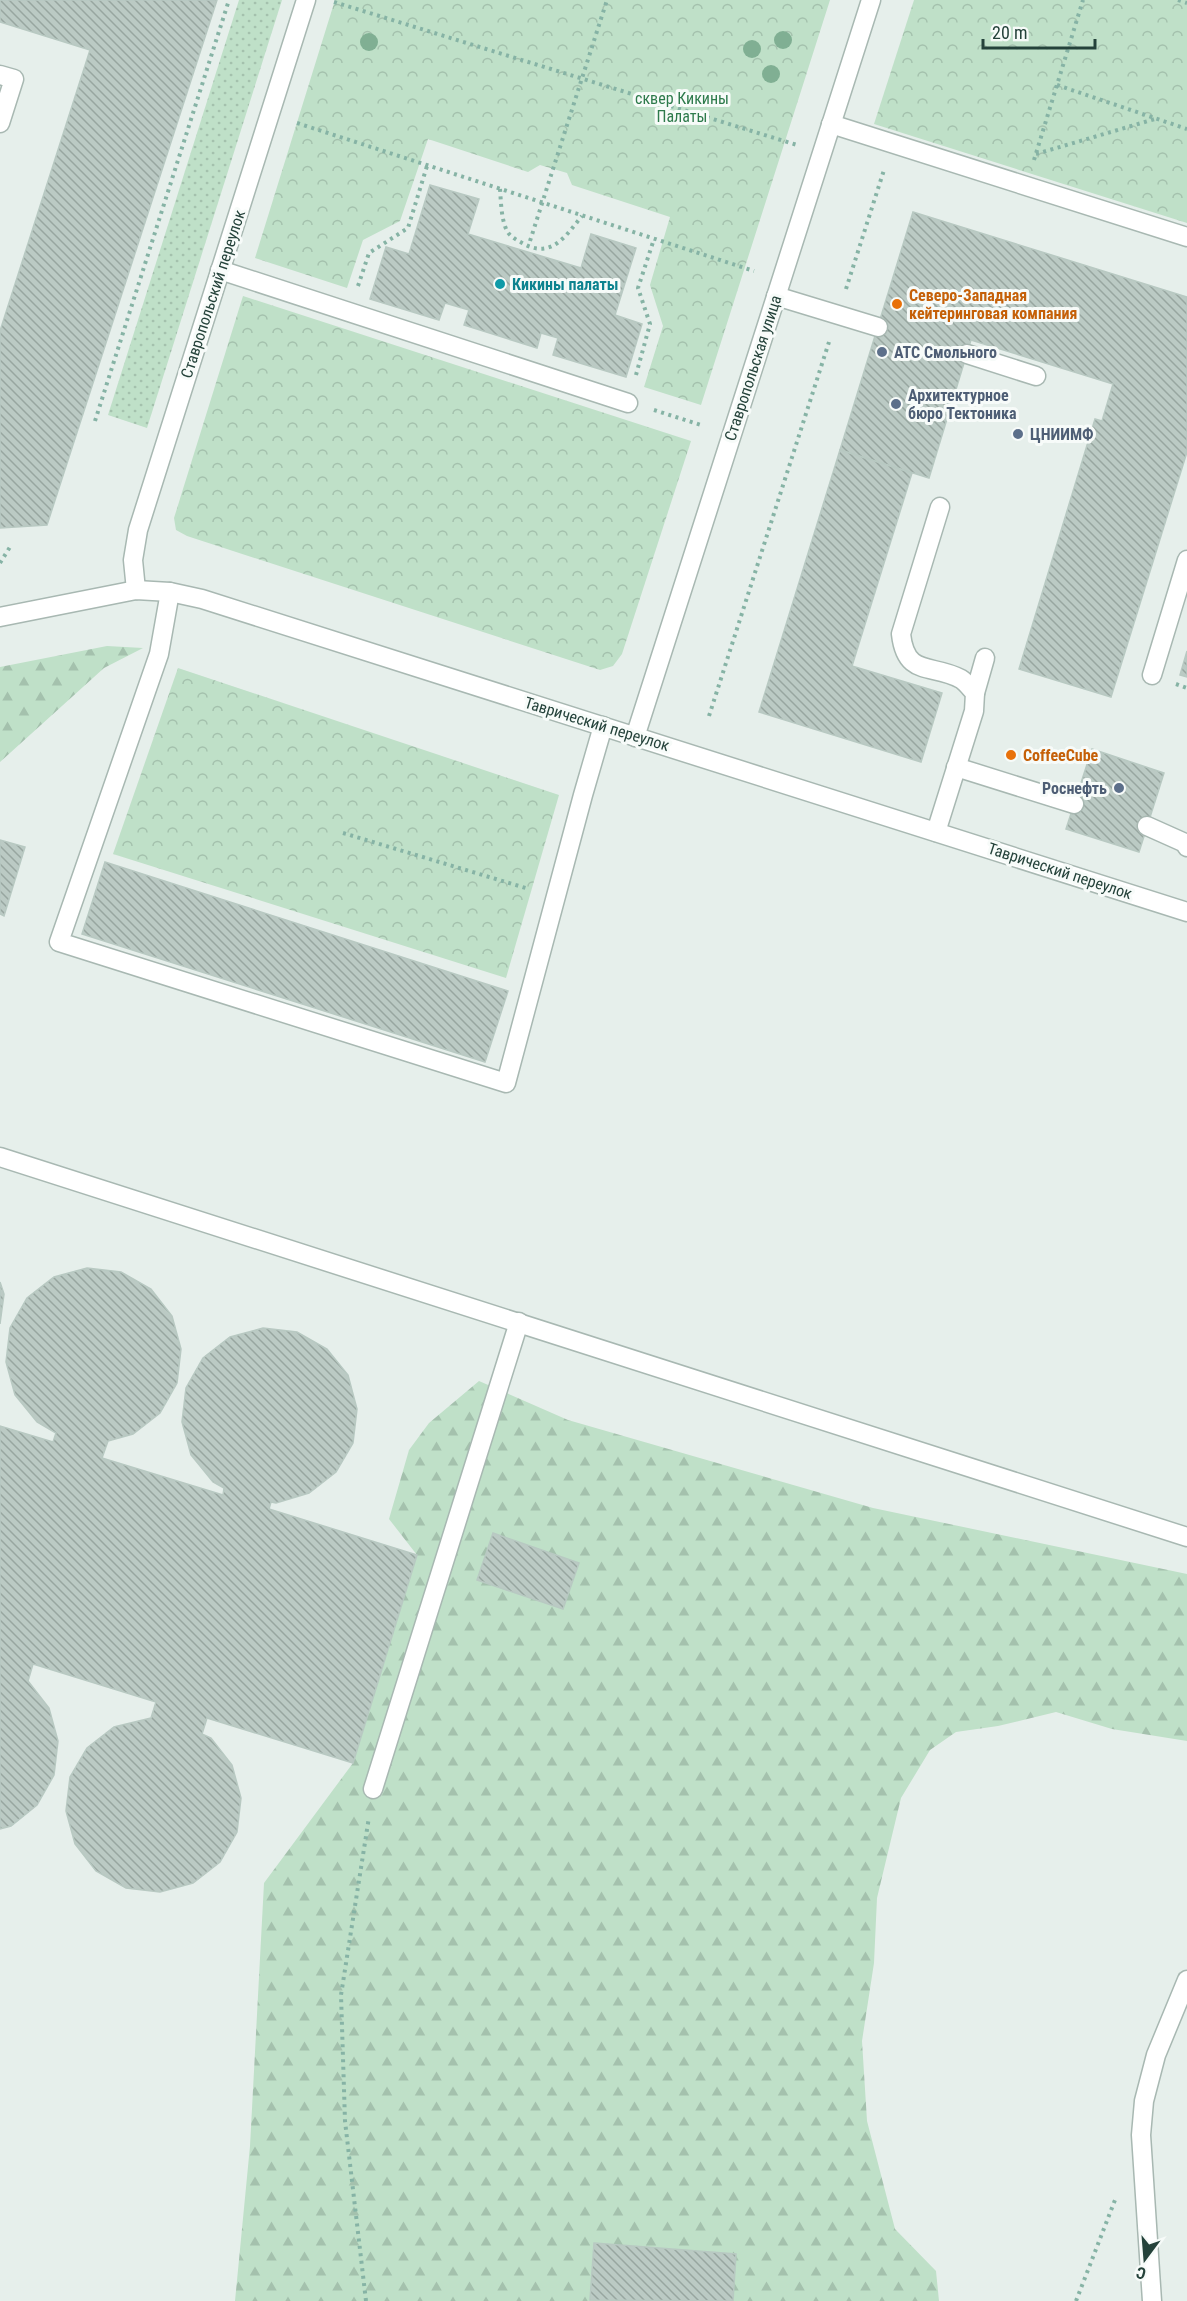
<svg xmlns="http://www.w3.org/2000/svg" width="1187" height="2301" viewBox="0 0 1187 2301" font-family="'Roboto Condensed',sans-serif">
<style>
.grass{fill:url(#grass-dots)}
.forest{fill:url(#forest-firs)}
.park{fill:url(#park-crowns)}
.building{fill:url(#building-back-hatch);stroke:#b8c9c2;stroke-width:1.5}
.lines{fill:none;stroke-linecap:round;stroke-linejoin:round}
.service-casing{stroke:#a8b8b2;stroke-width:21}
.minor-casing{stroke:#a8b8b2;stroke-width:21}
.path{stroke:#86b3a5;stroke-width:4;stroke-dasharray:3 4.5;stroke-linecap:butt}
.service{stroke:#fff;stroke-width:18}
.minor{stroke:#fff;stroke-width:18}
.tree{fill:#80af93}
.culture-dot{fill:#0f9aa8;stroke:#f7fbf9;stroke-width:2}
.food-dot{fill:#e8710a;stroke:#f7fbf9;stroke-width:2}
.service-dot{fill:#5c6f8a;stroke:#f7fbf9;stroke-width:2}
.labels{text-anchor:middle;dominant-baseline:central;stroke-width:6;stroke-linejoin:round;paint-order:stroke}
.park-label{font-size:16px;fill:#2d7a4b;stroke:#f7fbf9}
.culture-label{font-size:16px;font-weight:bold;fill:#0d838f;stroke:#f7fbf9;text-anchor:start}
.street-label{font-size:16px;fill:#24423a;stroke:#f7fbf9}
.food-label{font-size:16px;font-weight:bold;fill:#c56008;stroke:#f7fbf9;text-anchor:start}
.service-label{font-size:16px;font-weight:bold;fill:#4e5e75;stroke:#f7fbf9;text-anchor:start}
</style>
<defs>
<pattern id="grass-dots" width="8" height="8" patternUnits="userSpaceOnUse" patternTransform="scale(1.5)"><rect width="8" height="8" fill="#bfe0c8"/><path d="M2 2h.1M6 6h.1" fill="none" stroke="#a4c1ad" stroke-width="1.8" stroke-linecap="round"/></pattern>
<pattern id="forest-firs" width="22" height="20" patternUnits="userSpaceOnUse" patternTransform="scale(1.5)"><rect width="22" height="20" fill="#bfe0c8"/><path d="M5 1l3.5 6h-7zM16 11l3.5 6h-7z" fill="#a4c1ad"/></pattern>
<pattern id="park-crowns" width="20" height="18" patternUnits="userSpaceOnUse" patternTransform="scale(1.5)"><rect width="20" height="18" fill="#bfe0c8"/><path d="M2 6a3 3 0 1 1 6 0M12 15a3 3 0 1 1 6 0" fill="none" stroke="#a4c1ad"/></pattern>
<pattern id="building-back-hatch" width="6" height="6" patternUnits="userSpaceOnUse" patternTransform="scale(1.5)"><rect width="6" height="6" fill="#bbcac4"/><path d="M-1 5l2 2M0 0l6 6M5-1l2 2" fill="none" stroke="#98a6a0"/></pattern>
</defs>
<rect width="100%" height="100%" fill="#e6efeb"/>
<!-- grass -->
<path class="grass" d="M239 0H282L147 428 108 415Z"/>
<!-- forest -->
<g class="forest">
<path d="M107 646 143 648 104 668 0 762V667Z"/>
<path d="M479 1381 568 1420 873 1508 1187 1574V1741L1112 1729 1056 1712 998 1726 956 1732 930 1750 901 1798 877 1898 874 1963 862 2041 867 2121 895 2229 936 2271 939 2301H235L250 2146 264 1883 353 1763 417 1555 389 1519 409 1450 429 1423Z"/>
</g>
<!-- park -->
<g class="park">
<path d="M335 0H830L701 405 644 387 663 326 650 285 670 217 572 185 567 173 540 165 528 172 428 139 400 221 363 240 347 288 255 258Z"/>
<path d="M914 0H1187V223L874 124Z"/>
<path d="M243 296 691 441 622 654 613 666 600 670 187 536 176 530 174 518Z"/>
<path d="M178 668 559 795 506 978 113 854Z"/>
</g>
<!-- building -->
<g class="building">
<path d="M0 0H217L47 525 0 528V331L90 50 0 22Z"/>
<path d="M430 185 479 199 468 234 581 268 591 234 636 248 615 315 642 324 626 377 553 355 558 338 541 333 537 348 464 325 469 310 445 303 439 320 370 299 386 247 409 254Z"/>
<path d="M913 212 1187 297V452L1111 697 1019 669 1095 419 1102 421 1113 384 971 340 929 478 840 450Z"/>
<path d="M840 450 912 473 852 666 942 693 921 762 759 712Z"/>
<path d="M1187 651V677L1180 675Z"/>
<path d="M1092 749 1164 773 1139 852 1066 829Z"/>
<path d="M0 840 25 847 4 916 0 914Z"/>
<path d="M105 862 508 991 485 1062 82 934Z"/>
<path d="M87 1268 121 1272 151 1289 172 1316 181 1349 177 1383 160 1413 133 1434 108 1441 102 1458 223 1495 224 1488 213 1482 191 1455 182 1422 186 1388 203 1358 230 1337 263 1328 297 1332 327 1349 348 1375 357 1409 353 1443 336 1472 309 1493 276 1503 271 1502 269 1509 417 1555 353 1763 207 1718 202 1734 211 1738 232 1765 241 1798 237 1832 220 1862 193 1883 160 1892 126 1888 96 1871 75 1844 66 1811 70 1777 87 1748 114 1727 151 1718 156 1702 33 1664 28 1681 49 1708 58 1741 54 1775 37 1805 11 1826 0 1829V1426L53 1442 56 1433 37 1422 15 1395 6 1362 10 1328 27 1298 54 1277Z"/>
<path d="M0 1282 4 1294 0 1324Z"/>
<path d="M493 1533 579 1563 563 1609 477 1580Z"/>
<path d="M594 2243 736 2254 733 2301 590 2300Z"/>
</g>
<g class="lines">
<!-- service casing -->
<g class="service-casing">
<g id="service">
<path d="M0 75 14 79 0 123"/>
<path d="M831 124 1187 237"/>
<path d="M220 270 628 403"/>
<path d="M776 296 878 327"/>
<path d="M967 354 1036 376"/>
<path d="M170 592 159 654 59 942 506 1083 583 795 603 726"/>
<path d="M1152 675 1187 560"/>
<path d="M975 693 985 658"/>
<path d="M956 767 1074 804"/>
<path d="M1147 826 1185 843 1187 847"/>
<path d="M936 832 974 711 975 693C971 689 966 682 961 679 932 663 906 678 901 634L940 507"/>
<path d="M0 1157 1187 1537"/>
<path d="M373 1789 519 1322"/>
<path d="M1152 2301 1141 2135 1144 2101 1156 2055 1187 1980"/>
</g>
</g>
<!-- minor casing -->
<g class="minor-casing">
<g id="minor">
<path d="M136 590 133 560 138 530 306 0"/>
<path d="M0 617 136 590 170 592 202 599 1187 912"/>
<path d="M635 737 871 0"/>
</g>
</g>
<!-- path -->
<g class="path">
<path d="M1178 0 1187 3"/>
<path d="M334 2 797 145"/>
<path d="M1057 85 1187 129"/>
<path d="M297 123 754 271"/>
<path d="M1036 154 1155 119"/>
<path d="M1034 160 1083 0"/>
<path d="M500 189C501 201 501 219 507 231 511 238 519 241 526 245 553 258 567 234 582 216"/>
<path d="M530 241 607 0"/>
<path d="M358 286 369 253 408 228 427 166"/>
<path d="M846 289 884 170"/>
<path d="M636 375 650 324 638 288 654 239"/>
<path d="M654 410 704 426"/>
<path d="M95 421 229 0"/>
<path d="M0 563 10 547"/>
<path d="M1176 684 1187 688"/>
<path d="M709 716 829 342"/>
<path d="M343 833 529 889"/>
<path d="M366 2301 345 2121 341 1995 369 1817"/>
<path d="M1076 2301 1115 2200"/>
</g>
<!-- service -->
<use href="#service" class="service"/>
<!-- minor -->
<use href="#minor" class="minor"/>
</g>
<!-- trees -->
<g class="tree">
<circle cx="783" cy="40" r="9"/>
<circle cx="369" cy="42" r="9"/>
<circle cx="752" cy="49" r="9"/>
<circle cx="771" cy="74" r="9"/>
</g>
<!-- markers -->
<circle class="culture-dot" cx="500" cy="284" r="6"/>
<g class="food-dot">
<circle cx="897" cy="304" r="6"/>
<circle cx="1011" cy="755" r="6"/>
</g>
<g class="service-dot">
<circle cx="882" cy="352" r="6"/>
<circle cx="896" cy="404" r="6"/>
<circle cx="1018" cy="434" r="6"/>
<circle cx="1119" cy="788" r="6"/>
</g>
<g class="labels">
<!-- park labels -->
<g class="park-label">
<text x="682" y="98">сквер Кикины<tspan x="682" dy="18">Палаты</tspan></text>
</g>
<!-- culture labels -->
<g class="culture-label">
<text x="512" y="284">Кикины палаты</text>
</g>
<!-- street labels -->
<g class="street-label">
<text transform="translate(213 294) rotate(-72)">Ставропольский переулок</text>
<text transform="translate(753 368) rotate(-72)">Ставропольская улица</text>
<text transform="translate(597 724) rotate(17)">Таврический переулок</text>
<text transform="translate(1060 871) rotate(18)">Таврический переулок</text>
</g>
<!-- food labels -->
<g class="food-label">
<text x="909" y="295">Северо-Западная<tspan x="909" dy="18">кейтеринговая компания</tspan></text>
<text x="1023" y="755">CoffeeCube</text>
</g>
<!-- service labels -->
<g class="service-label">
<text x="894" y="352">АТС Смольного</text>
<text x="908" y="395">Архитектурное<tspan x="908" dy="18">бюро Тектоника</tspan></text>
<text x="1030" y="434">ЦНИИМФ</text>
<text x="1107" y="788" text-anchor="end">Роснефть</text>
</g>
</g>
<!-- north arrow -->
<g transform="translate(1145 2259) rotate(196)" stroke="#f7fbf9" stroke-width="4.5" paint-order="stroke">
<path d="M0-4.5L10 22L0 15L-10 22Z" fill="#24423a"/>
<text y="-9" font-size="16" font-weight="bold" text-anchor="middle" fill="#24423a">С</text>
</g>
<!-- scale -->
<path d="M983 39v9h112v-9" fill="none" stroke="#24423a" stroke-width="3"/>
<text x="992" y="39" font-size="18" fill="#24423a" stroke="#f7fbf9" stroke-width="4.5" paint-order="stroke">20 m</text>
</svg>
